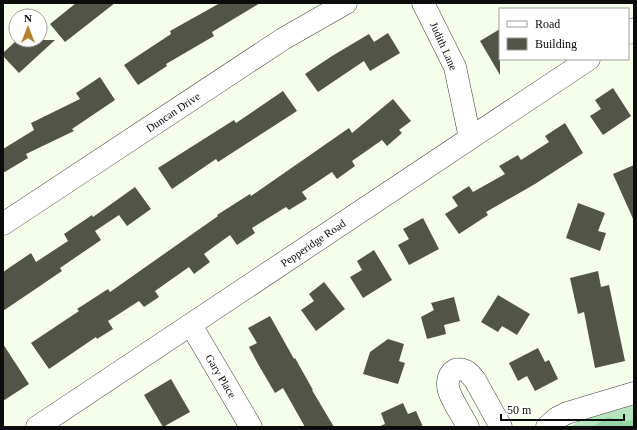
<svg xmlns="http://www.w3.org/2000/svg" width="637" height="430" viewBox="0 0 637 430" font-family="'Times New Roman',serif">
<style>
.green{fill:#b7e6be}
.forest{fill:#97d6a5}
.building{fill:#535448}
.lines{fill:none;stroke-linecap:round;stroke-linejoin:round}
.minor-casing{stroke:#3f3f3f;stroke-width:23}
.minor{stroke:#fff;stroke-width:22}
.labels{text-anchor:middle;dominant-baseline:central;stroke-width:4;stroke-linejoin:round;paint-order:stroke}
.street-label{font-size:11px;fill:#0c0c0c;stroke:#fff}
</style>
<rect width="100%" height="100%" fill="#f5feeb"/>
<!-- green -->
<path class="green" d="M634 400V427H570L595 410Z"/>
<!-- forest -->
<path class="forest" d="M608 417 624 422 634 419V427H592Z"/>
<!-- building -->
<g class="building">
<path d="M76 3H115L65 42 50 24Z"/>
<path d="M220 3H260L212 32 214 36 166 64 167 66 138 85 124 65 171 34 170 31Z"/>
<path d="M500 29V75L480 41Z"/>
<path d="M388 33 400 53 370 71 364 61 318 92 305 74 332 56 369 34 374 42Z"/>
<path d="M17 40H55L19 73 3 56V53Z"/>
<path d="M100 77 115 100 72 129 74 131 26 154 28 158 3 173V149L34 130 31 123 80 99 76 93Z"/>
<path d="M613 88 631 116 603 135 590 116 601 109 595 100Z"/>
<path d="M283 91 297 111 218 162 216 159 172 189 158 168 234 120 236 123Z"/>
<path d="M393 99 411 121 399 130 402 133 387 146 382 140 352 161 355 166 337 179 332 172 302 192 307 199 289 210 286 207 252 228 255 233 237 245 230 235 204 254 210 262 194 274 189 267 155 291 159 297 144 307 139 301 108 321 113 329 97 339 96 337 49 369 31 343 79 311 77 309 108 289 110 292 218 216 217 215 250 194 251 196 349 128 352 133Z"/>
<path d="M565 123 583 153 535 184 486 212 488 215 459 234 445 214 458 206 452 197 469 186 473 192 505 174 499 166 518 155 521 160 549 142 545 136Z"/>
<path d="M634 165V221L613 174Z"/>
<path d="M135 187 151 209 127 226 119 215 95 231 101 240 60 268 62 271 3 311V272L31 253 36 262 68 241 64 234 92 215 93 217Z"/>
<path d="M578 203 605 213 598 231 606 233 600 251 566 238Z"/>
<path d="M423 218 439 249 409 265 398 245 409 239 403 229Z"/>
<path d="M374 250 392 280 363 298 350 277 362 270 357 261Z"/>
<path d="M598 271 601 287 609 285 625 361 595 368 584 312 578 314 570 278Z"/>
<path d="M324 282 345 309 316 331 301 310 314 301 309 294Z"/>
<path d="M498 295 530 314 517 335 502 326 498 332 481 322Z"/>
<path d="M454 297 460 321 444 325 446 334 427 339 421 317 434 310 431 303Z"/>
<path d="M270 316 294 359 295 358 313 390H312L334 427H305L283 388 275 393 258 364 249 347 257 343 248 328Z"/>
<path d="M388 339 404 344 399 361 405 363 398 384 363 374 370 352Z"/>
<path d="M3 344 29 384 3 401Z"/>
<path d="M538 348 545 362 549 360 558 379 535 391 527 376 518 381 509 363Z"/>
<path d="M171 379 190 412 163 427 144 395Z"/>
<path d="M403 403 408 414 416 411 423 427H378L385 424 381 413Z"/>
</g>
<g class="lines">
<!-- minor casing -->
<g class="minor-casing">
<g id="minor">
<path d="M423 3 455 67 470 138"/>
<path d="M628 33 634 29"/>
<path d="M3 224 283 39 346 3"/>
<path d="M191 325 251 427"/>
<path d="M37 427 589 59"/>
<path d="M468 427C462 415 453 403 449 391 445 379 452 364 466 371 470 373 472 377 475 380L501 427"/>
<path d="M547 427 557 418 567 413 634 393"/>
</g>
</g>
<!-- minor -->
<use href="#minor" class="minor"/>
</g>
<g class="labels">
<!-- street labels -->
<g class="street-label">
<text transform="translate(444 46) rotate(66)">Judith Lane</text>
<text transform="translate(173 112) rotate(-34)">Duncan Drive</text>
<text transform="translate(313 243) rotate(-34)">Pepperidge Road</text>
<text transform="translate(221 376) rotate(59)">Gary Place</text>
</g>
</g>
<!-- border -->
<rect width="637" height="430" fill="none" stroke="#0c0c0c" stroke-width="8"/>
<!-- legend -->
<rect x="499" y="8" width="130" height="52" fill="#ffffff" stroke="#9e9e9e"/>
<rect x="507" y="21" width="20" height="6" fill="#ffffff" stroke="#9e9e9e"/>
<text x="535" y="28" font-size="12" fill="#0c0c0c">Road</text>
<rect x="507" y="38" width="20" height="12" fill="#535448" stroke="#9e9e9e"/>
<text x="535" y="48" font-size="12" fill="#0c0c0c">Building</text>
<!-- north arrow -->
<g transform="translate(28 28)"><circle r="19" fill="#ffffff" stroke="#9e9e9e"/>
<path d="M0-3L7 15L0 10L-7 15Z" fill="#b4802b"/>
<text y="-6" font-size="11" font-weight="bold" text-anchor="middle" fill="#0c0c0c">N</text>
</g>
<!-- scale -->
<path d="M501 414v6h123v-6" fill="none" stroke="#0c0c0c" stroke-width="2"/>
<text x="507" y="414" font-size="12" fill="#0c0c0c" stroke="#ffffff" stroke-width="3" paint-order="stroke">50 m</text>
</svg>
